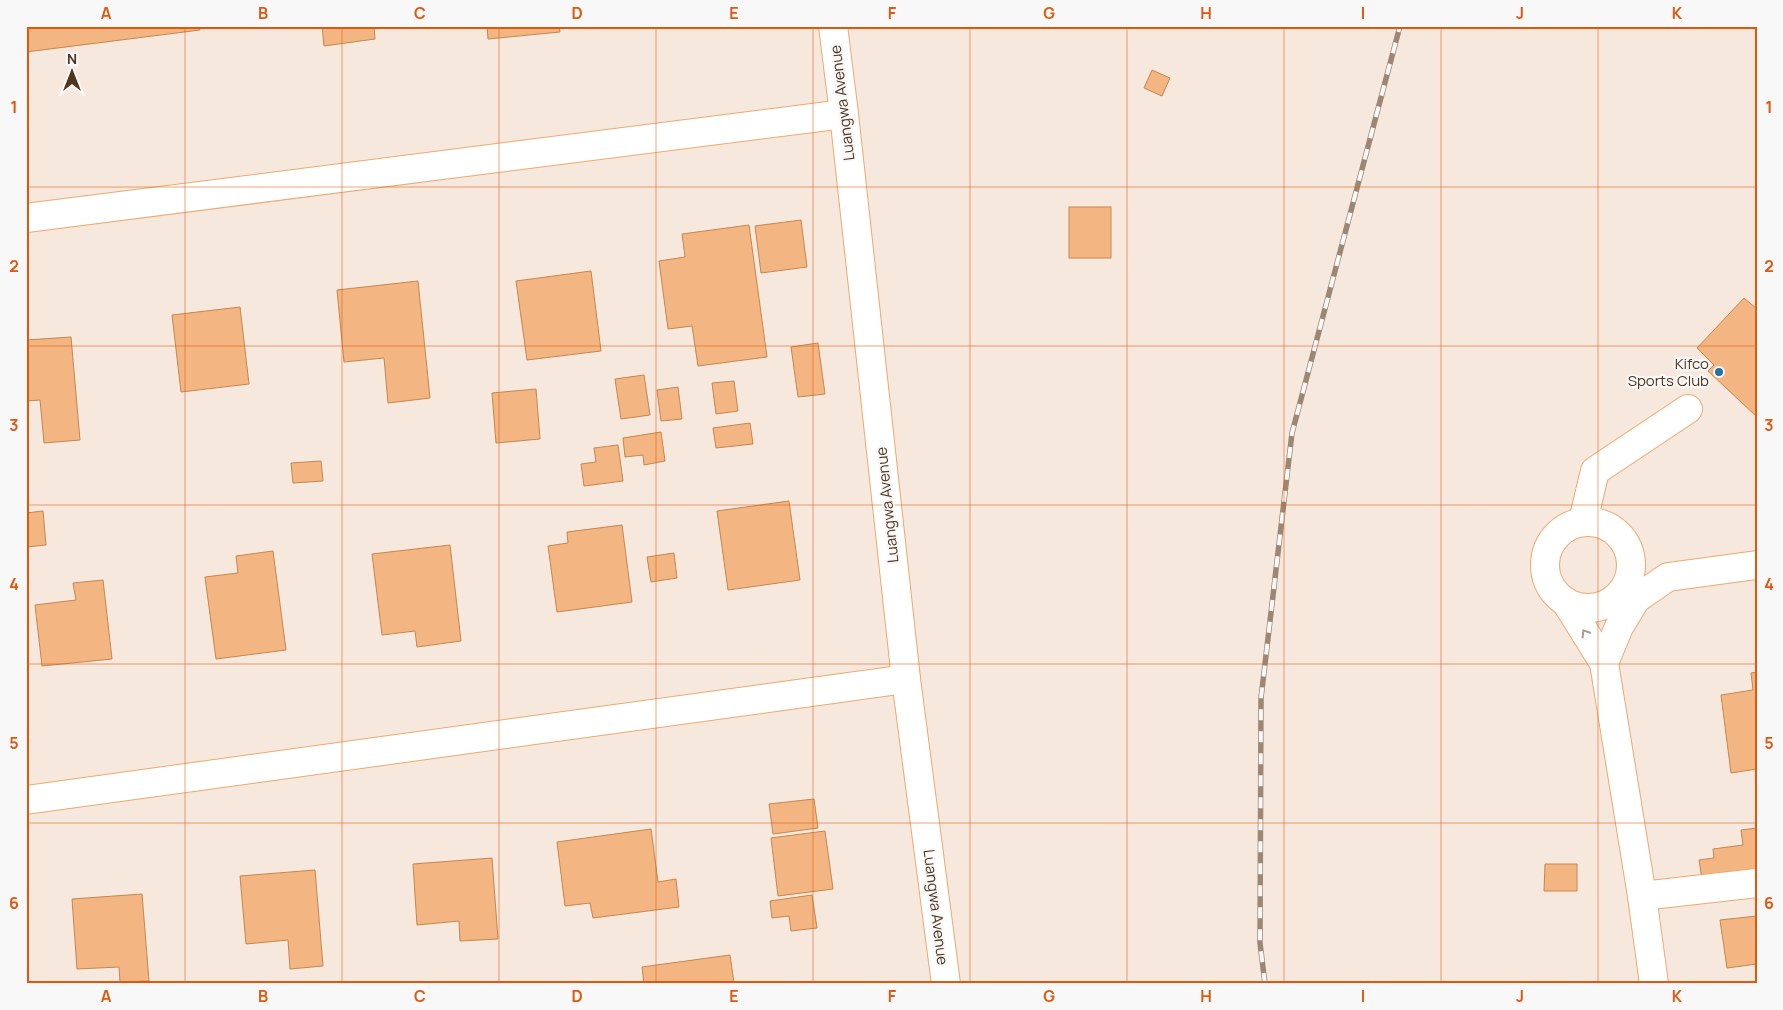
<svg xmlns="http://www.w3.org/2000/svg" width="1783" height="1010" viewBox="0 0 1783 1010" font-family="Manrope,sans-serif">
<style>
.building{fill:#f3b682;stroke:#c7864d}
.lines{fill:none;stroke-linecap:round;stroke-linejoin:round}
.minor-casing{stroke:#eda970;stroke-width:30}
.minor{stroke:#fff;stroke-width:28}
.rail-casing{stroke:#9c8775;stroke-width:5.5}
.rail{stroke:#f8f8f8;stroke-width:4;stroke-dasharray:11;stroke-linecap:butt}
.oneway{stroke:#a89a8e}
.grid{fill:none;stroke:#e0570d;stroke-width:1;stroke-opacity:0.55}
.poi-dot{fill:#2172a3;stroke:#f8f8f8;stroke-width:2}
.labels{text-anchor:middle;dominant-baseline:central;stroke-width:4.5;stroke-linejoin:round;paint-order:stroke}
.street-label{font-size:15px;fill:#51351d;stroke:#f8f8f8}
.poi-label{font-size:15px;fill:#51351d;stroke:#f8f8f8;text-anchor:end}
.neatline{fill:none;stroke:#e0570d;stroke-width:2}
.grid-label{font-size:16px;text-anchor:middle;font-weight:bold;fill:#e0570d}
</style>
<rect width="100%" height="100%" fill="#f6e8dd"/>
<!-- building -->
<g class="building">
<path d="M26 26H199L200 30 26 52Z"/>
<path d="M322 26H374L375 39 324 46Z"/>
<path d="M487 26H559L560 32 488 39Z"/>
<path d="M1152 70 1170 78 1162 96 1144 88Z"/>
<rect x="1069" y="207" width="42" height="51"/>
<path d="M801 220 807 267 761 273 755 226Z"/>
<path d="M749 225 767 357 698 366 692 326 668 329 659 261 685 257 682 234Z"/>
<path d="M591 271 601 351 527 360 516 281Z"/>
<path d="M418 281 430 398 388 403 384 358 344 362 337 290Z"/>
<path d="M1744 298 1757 309V417L1708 371 1714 365 1697 348Z"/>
<path d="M240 307 249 384 181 392 172 315Z"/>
<path d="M71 337 80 440 44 443 40 400 26 401V340Z"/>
<path d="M818 343 825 394 798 397 791 347Z"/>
<path d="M644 375 650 415 621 419 615 379Z"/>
<path d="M734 381 738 411 716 414 712 383Z"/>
<path d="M678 387 682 419 661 421 657 390Z"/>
<path d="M536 389 540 439 496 443 492 393Z"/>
<path d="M750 423 753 444 716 448 713 428Z"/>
<path d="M661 432 665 461 644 465 643 455 625 457 623 438Z"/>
<path d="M618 445 623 481 584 486 581 464 596 462 594 448Z"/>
<path d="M321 461 323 481 293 483 291 463Z"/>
<path d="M789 501 800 580 728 590 717 511Z"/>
<path d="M43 511 46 545 26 547V513Z"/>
<path d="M622 525 632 602 557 612 548 546 568 543 567 532Z"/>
<path d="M450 545 461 641 417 647 415 631 382 635 372 554Z"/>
<path d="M273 551 286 650 216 659 205 577 238 573 236 556Z"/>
<path d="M674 553 677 578 651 582 647 557Z"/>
<path d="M103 580 112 659 42 666 35 605 76 600 73 583Z"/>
<path d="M1757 672V769L1731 773 1721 695 1753 690 1751 673Z"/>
<path d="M814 799 818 828 773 834 769 804Z"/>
<path d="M1757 828V873L1702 879 1699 860 1714 858 1713 849 1743 845 1741 830Z"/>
<path d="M651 829 658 882 676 879 679 907 593 918 590 903 565 906 557 842Z"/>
<path d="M825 831 833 889 778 896 771 838Z"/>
<path d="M492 858 498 939 460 941 459 921 417 925 413 864Z"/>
<path d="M1545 864H1577V891H1544Z"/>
<path d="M315 870 323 966 290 969 288 940 246 944 240 876Z"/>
<path d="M142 894 149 981 120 982 119 967 77 969 72 899Z"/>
<path d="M812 895 817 928 791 931 789 916 772 918 770 901Z"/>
<path d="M1757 916V964L1727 968 1720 920Z"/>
<path d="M730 955 734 983 644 984 642 967Z"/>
</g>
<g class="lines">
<!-- minor casing -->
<g class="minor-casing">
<g id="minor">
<path d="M833 26 844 114 906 679 946 984"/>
<path d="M26 218 844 114"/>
<path d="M1583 521 1595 471 1688 409"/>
<circle cx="1588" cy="565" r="43"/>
<path d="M1566 602 1604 663 1642 896 1654 984"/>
<path d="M1604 663 1619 627 1636 599 1668 577 1757 565"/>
<path d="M26 800 906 679"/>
<path d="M1642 896 1757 883"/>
</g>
</g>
<!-- minor -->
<use href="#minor" class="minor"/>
<!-- rail casing -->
<g class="rail-casing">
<path id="rail" d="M1265 984 1260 943 1261 698 1292 433 1400 26"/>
</g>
<!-- rail -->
<use href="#rail" class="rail"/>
</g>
<!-- one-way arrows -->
<defs><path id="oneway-chevron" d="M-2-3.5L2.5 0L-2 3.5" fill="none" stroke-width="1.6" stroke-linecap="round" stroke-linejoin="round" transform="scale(1.25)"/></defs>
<use class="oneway" href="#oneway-chevron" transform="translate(1585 633) rotate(-122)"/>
<!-- grid -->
<path class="grid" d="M185 26V984M342 26V984M499 26V984M656 26V984M813 26V984M970 26V984M1127 26V984M1284 26V984M1441 26V984M1598 26V984M26 187H1757M26 346H1757M26 505H1757M26 664H1757M26 823H1757"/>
<!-- markers -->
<circle class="poi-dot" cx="1719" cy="372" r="5"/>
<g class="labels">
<!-- street labels -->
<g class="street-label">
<text transform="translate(842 103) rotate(-97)">Luangwa Avenue</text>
<text transform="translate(887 505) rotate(-96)">Luangwa Avenue</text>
<text transform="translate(936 907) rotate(83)">Luangwa Avenue</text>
</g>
<!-- poi labels -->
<g class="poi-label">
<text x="1709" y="363">Kifco<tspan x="1709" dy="17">Sports Club</tspan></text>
</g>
</g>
<!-- border -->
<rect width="1783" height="1010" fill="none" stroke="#f8f8f8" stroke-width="55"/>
<!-- north arrow -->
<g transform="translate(72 72)" stroke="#f8f8f8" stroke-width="4" paint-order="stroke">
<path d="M0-4L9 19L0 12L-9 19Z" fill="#51351d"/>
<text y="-8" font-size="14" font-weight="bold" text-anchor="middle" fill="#51351d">N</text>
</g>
<rect x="28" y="28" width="1728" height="954" class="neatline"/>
<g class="grid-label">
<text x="106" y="19">A</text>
<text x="263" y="19">B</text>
<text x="420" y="19">C</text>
<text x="577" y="19">D</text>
<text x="734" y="19">E</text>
<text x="892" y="19">F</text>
<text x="1049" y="19">G</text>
<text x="1206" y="19">H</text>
<text x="1363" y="19">I</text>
<text x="1520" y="19">J</text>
<text x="1677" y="19">K</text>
<text x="14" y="113">1</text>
<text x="1769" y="113">1</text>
<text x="14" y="272">2</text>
<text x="1769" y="272">2</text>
<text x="14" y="431">3</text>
<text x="1769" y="431">3</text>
<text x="14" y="590">4</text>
<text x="1769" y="590">4</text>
<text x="14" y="749">5</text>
<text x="1769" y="749">5</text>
<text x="14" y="909">6</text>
<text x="1769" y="909">6</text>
<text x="106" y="1002">A</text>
<text x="263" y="1002">B</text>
<text x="420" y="1002">C</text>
<text x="577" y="1002">D</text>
<text x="734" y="1002">E</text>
<text x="892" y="1002">F</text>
<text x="1049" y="1002">G</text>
<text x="1206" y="1002">H</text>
<text x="1363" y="1002">I</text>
<text x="1520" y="1002">J</text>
<text x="1677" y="1002">K</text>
</g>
</svg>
